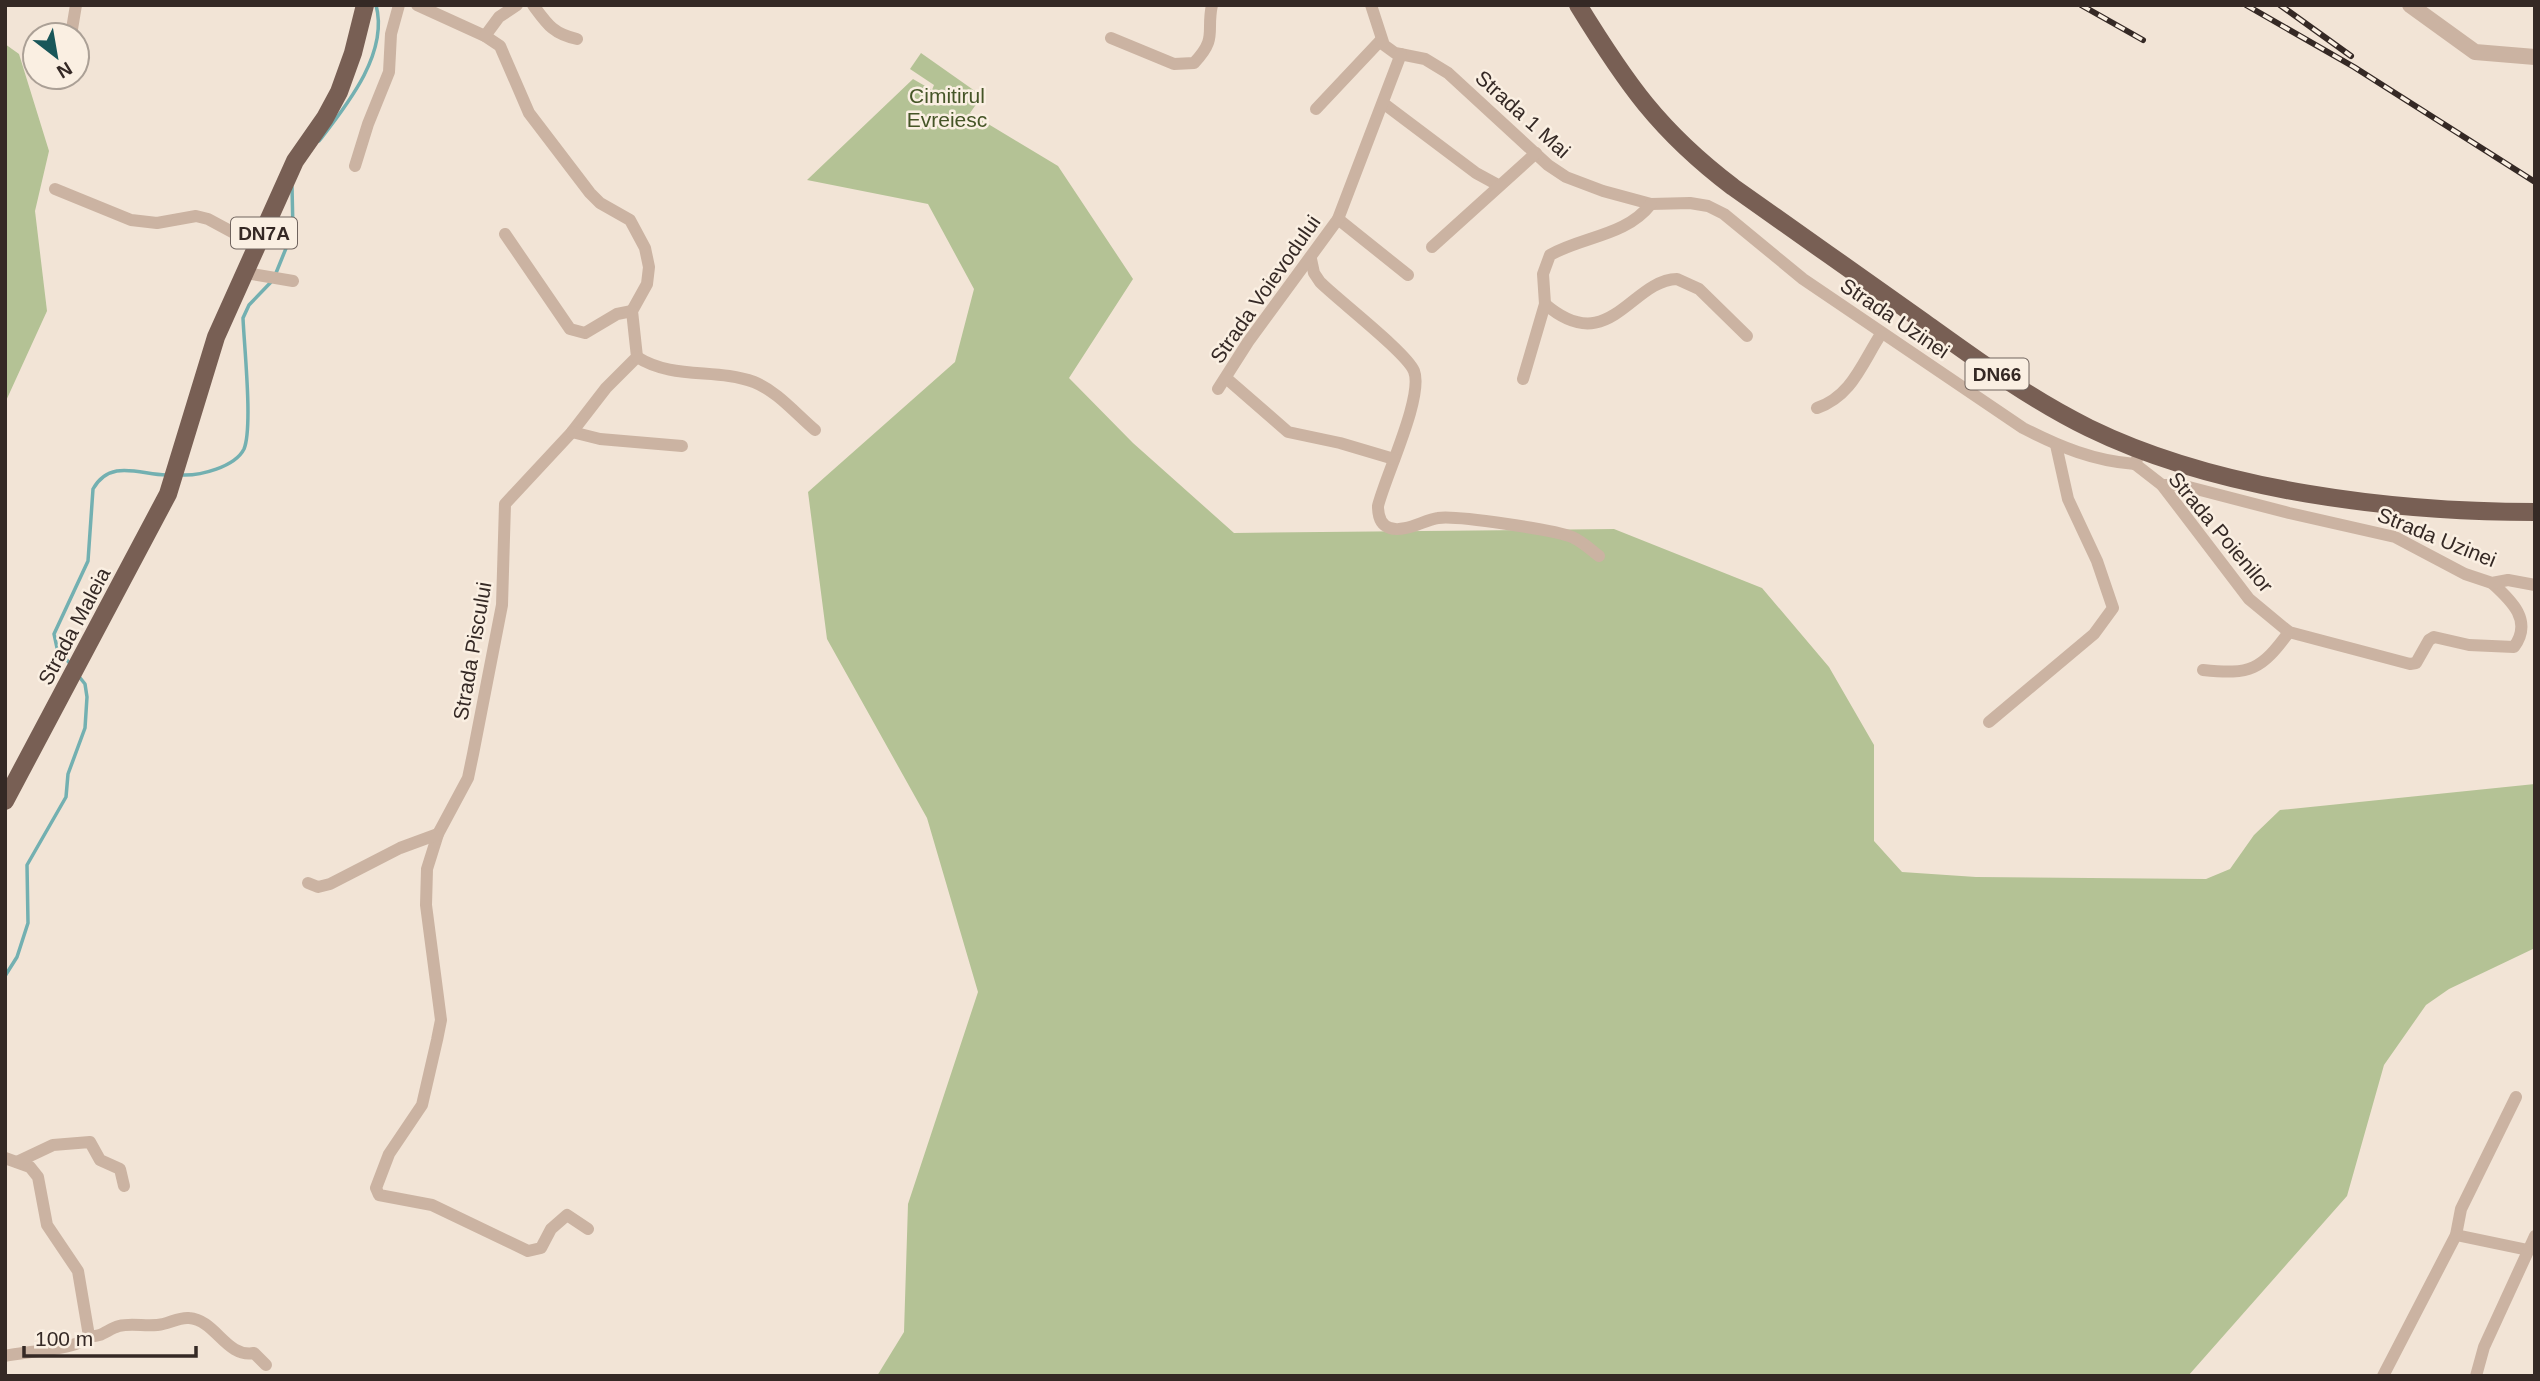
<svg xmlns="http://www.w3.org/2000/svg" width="2540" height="1381" viewBox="0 0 2540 1381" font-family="Arial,sans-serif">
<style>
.green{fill:#b4c295}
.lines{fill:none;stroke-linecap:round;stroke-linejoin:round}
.stream{stroke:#73b0b1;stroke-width:3.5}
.minor{stroke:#cbb3a2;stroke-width:12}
.tertiary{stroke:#cbb3a2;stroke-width:16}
.primary{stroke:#785f54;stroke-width:18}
.rail-casing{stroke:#352925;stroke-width:6}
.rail{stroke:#faefe2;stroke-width:3.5;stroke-dasharray:10;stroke-linecap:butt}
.labels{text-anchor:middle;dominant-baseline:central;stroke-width:5;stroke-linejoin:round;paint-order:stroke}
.shield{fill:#faefe2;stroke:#70645e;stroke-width:2}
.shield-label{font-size:19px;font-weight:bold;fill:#352925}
.park-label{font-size:21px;fill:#455527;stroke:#faefe2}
.street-label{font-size:21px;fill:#352925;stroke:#faefe2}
</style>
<rect width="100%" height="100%" fill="#f2e4d6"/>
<!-- green -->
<g class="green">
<path d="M5 44 19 54 49 151 35 211 47 311 5 403Z"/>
<path d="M921 53 982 96 970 113 1058 166 1133 279 1069 378 1133 443 1234 533 1614 529 1762 588 1829 667 1874 745V841L1902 872 1976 877 2206 879 2230 869 2254 835 2280 810 2535 784V948L2449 989 2426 1005 2384 1065 2347 1196 2188 1376H877L904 1332 908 1204 978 992 927 818 827 639 808 492 955 362 974 289 928 204 807 180 913 79 932 90 934 85 910 69Z"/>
</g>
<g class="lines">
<!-- stream -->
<g class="stream">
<path d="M319 141C347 105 389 53 376 5"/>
<path d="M276 273 293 231 292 187"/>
<path d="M181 475C200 476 235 467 244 449 253 427 244 345 243 318L249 305 273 280"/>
<path d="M71 665 57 648 54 634 88 561 93 489C110 459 139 474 166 475"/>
<path d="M5 976 17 957 28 923 27 865 66 797 68 774 85 728 87 697 85 684 77 674"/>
</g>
<!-- minor -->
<g class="minor">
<path d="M417 5 485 36 500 46 529 113 590 193 600 203 630 220 645 248 649 267 647 284 632 311 637 357 606 388 572 432 505 504 502 605 473 754 468 778 438 834 427 869 426 905 441 1020 437 1040 422 1105 389 1154 376 1188 379 1195 432 1205 528 1251 541 1248 551 1229 567 1215 588 1229"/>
<path d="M533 5C547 24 553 34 577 39"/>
<path d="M1371 5 1384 45 1395 53 1425 59 1448 73 1548 165 1566 177 1603 191 1651 204 1690 203 1708 206 1724 214 1803 279 2023 428C2060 447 2094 461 2135 464L2141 449"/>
<path d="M71 35 76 5"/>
<path d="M485 36 499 17 517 5"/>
<path d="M1111 38 1174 64 1194 63C1218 38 1206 32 1212 5"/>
<path d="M1383 103 1476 173 1498 185"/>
<path d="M1316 109 1381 40"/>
<path d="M355 166 368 124 389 72 391 34 399 5"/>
<path d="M55 189 131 220 157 223 196 216 208 219 258 246"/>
<path d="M1338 219 1408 275"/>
<path d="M505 234 570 329 585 333 617 314 632 311"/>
<path d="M1432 247 1536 153"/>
<path d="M1311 259 1314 273 1320 282C1338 300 1407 353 1414 371 1424 396 1385 477 1378 506 1378 515 1380 525 1390 528 1404 533 1424 520 1438 518 1456 515 1555 530 1572 537 1583 542 1590 549 1599 556"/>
<path d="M246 273 293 281"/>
<path d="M1545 304C1609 359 1631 280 1677 279L1699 289 1747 336"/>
<path d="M637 357C673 380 716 368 754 382 777 391 796 414 815 430"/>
<path d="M1226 378 1288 432 1340 443 1394 459"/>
<path d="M1523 379 1545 304 1543 274 1550 255C1584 236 1626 236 1651 204"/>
<path d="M1218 389 1248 342 1338 219 1401 54"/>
<path d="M1817 408C1852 396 1862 363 1881 334"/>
<path d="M572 432 600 439 682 446"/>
<path d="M2135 464 2162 485 2249 599 2289 632 2410 664 2416 663 2429 640 2434 637 2469 645 2514 647C2533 621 2512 601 2492 583"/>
<path d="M2162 485H2181L2289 513 2395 537 2465 574 2492 583 2508 580 2535 585"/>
<path d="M2203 670C2251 675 2261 670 2289 632"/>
<path d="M1989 722 2094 634 2113 608 2097 561 2068 499 2056 445"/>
<path d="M308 883 318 887 330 884 400 848 438 834"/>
<path d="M5 1158 30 1167 38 1177 47 1225 78 1271 89 1336C101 1338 108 1329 119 1326 134 1322 148 1328 163 1324 172 1322 180 1317 189 1318 216 1320 226 1358 254 1353L266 1365"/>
<path d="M17 1162 53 1145 90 1142 100 1160 120 1169 124 1186"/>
<path d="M2456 1235 2528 1250"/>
<path d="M5 1356C25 1351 79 1350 89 1336"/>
<path d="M2383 1376 2456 1235 2461 1209 2516 1097"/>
<path d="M2476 1376 2484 1347 2535 1236"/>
</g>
<!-- tertiary -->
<path class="tertiary" d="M2410 5 2475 52 2535 57"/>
<!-- primary -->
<g class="primary">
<path d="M1578 5C1626 83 1659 131 1733 187 1797 232 1860 277 1924 322 1977 360 2030 399 2089 428 2218 491 2393 512 2535 512"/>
<path d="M5 801 168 494 216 337 295 161 325 118 339 92 353 53 365 5"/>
</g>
<!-- rail casing -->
<g class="rail-casing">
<g id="rail">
<path d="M2081 5 2143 40"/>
<path d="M2246 5 2354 67 2535 182"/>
<path d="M2280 5 2351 56"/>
</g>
</g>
<!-- rail -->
<use href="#rail" class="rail"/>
</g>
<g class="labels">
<!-- shield labels -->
<g class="shield">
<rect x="231" y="217.5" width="66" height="31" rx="5"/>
<rect x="1965.5" y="358.5" width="63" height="31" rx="5"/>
</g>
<g class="shield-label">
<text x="264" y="233">DN7A</text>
<text x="1997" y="374">DN66</text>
</g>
<!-- park labels -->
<g class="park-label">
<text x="947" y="95">Cimitirul<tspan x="947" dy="24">Evreiesc</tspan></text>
</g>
<!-- street labels -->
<g class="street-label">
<text transform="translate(1523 114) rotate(42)">Strada 1 Mai</text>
<text transform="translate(1265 289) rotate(-55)">Strada Voievodului</text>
<text transform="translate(1895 318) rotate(34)">Strada Uzinei</text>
<text transform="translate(2221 532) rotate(50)">Strada Poienilor</text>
<text transform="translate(2437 537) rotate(22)">Strada Uzinei</text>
<text transform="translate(74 626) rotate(-62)">Strada Maleia</text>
<text transform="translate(472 651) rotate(-80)">Strada Piscului</text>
</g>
</g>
<!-- border -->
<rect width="2540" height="1381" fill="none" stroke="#352925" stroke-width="14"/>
<!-- north arrow -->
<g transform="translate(56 56) rotate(149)"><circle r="33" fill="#faefe2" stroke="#aba096" stroke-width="2"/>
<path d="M0-5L12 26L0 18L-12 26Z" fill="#185659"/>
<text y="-10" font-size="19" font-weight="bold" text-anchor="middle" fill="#352925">N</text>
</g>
<!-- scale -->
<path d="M24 1346v10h172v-10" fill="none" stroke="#352925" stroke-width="3.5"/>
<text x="35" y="1346" font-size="21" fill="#352925" stroke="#faefe2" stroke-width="5" paint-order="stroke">100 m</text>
</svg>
